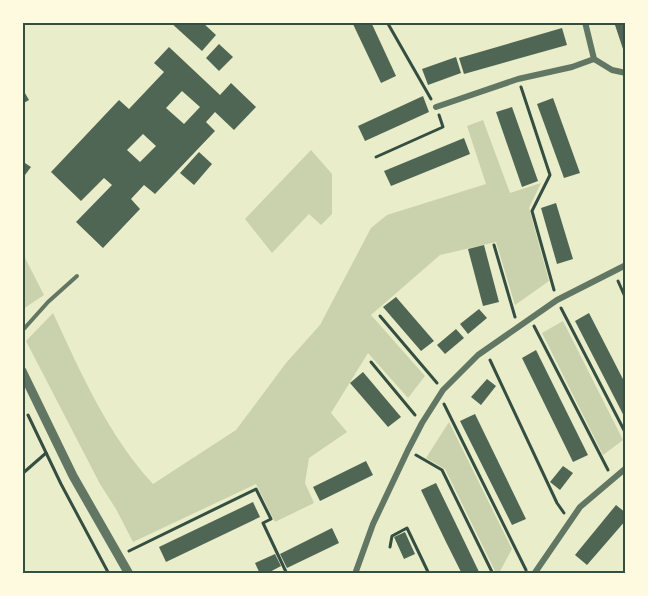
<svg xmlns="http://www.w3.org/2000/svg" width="648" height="596" viewBox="0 0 648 596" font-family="Overpass,sans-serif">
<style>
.green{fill:#cad2ad}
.building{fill:#4f6655;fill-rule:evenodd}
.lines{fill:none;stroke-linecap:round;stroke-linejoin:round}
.path{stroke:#344e41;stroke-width:3}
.service{stroke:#617663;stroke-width:4}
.minor{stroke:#617663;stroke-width:6}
.tertiary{stroke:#617663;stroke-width:9}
.neatline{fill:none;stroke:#344e41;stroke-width:2}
</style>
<rect width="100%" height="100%" fill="#e9edc9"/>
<!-- green -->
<g class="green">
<path d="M483 120 510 193 541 183 529 208 549 281 515 305 496 242 440 255 371 315 425 376 408 398 368 353 331 413 347 432 309 458 305 483 314 503 275 522 256 484 133 542 116 509 100 484 26 341 53 313C81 373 108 435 153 484L236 430 286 363 320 325 371 228 387 215 486 184 467 126Z"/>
<path d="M311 150 332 174V214L321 225 309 214 272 253 245 219Z"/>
<path d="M22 252 44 295 23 309 22 308Z"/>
<path d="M563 321 623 440 603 455 542 333Z"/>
<path d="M449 422 512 549 499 573H496L445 469 426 458Z"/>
</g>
<!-- building -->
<g class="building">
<path d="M170 22H202L216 35 202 51Z"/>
<path d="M352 22H371L396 76 381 83Z"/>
<path d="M614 22H626V55H625Z"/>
<path d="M562 28 567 45 464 74 459 58Z"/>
<path d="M219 44 233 57 219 71 206 58Z"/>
<path d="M169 47 220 95 231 83 256 107 234 130 215 112 206 122 215 131 155 194 144 185 131 199 140 209 103 248 76 222 112 185 104 178 81 201 51 172 119 100 129 109 164 72 154 63ZM182 91 200 107 184 124 166 108ZM143 134 156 146 140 162 127 150Z"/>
<path d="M456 57 461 73 428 85 422 69Z"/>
<path d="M22 88 29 100 22 104Z"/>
<path d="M423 96 429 112 365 141 358 126Z"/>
<path d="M553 98 580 173 564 178 537 104Z"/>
<path d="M512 107 538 181 522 187 496 112Z"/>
<path d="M464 138 470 154 391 186 384 171Z"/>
<path d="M199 152 212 164 194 185 180 173Z"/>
<path d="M22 161 31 167 22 179Z"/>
<path d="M556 203 573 259 557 264 541 208Z"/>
<path d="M484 245 499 302 483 306 468 249Z"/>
<path d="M396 297 434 341 421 351 383 307Z"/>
<path d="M479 309 487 318 468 334 460 324Z"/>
<path d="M589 313 626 385V420L575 321Z"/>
<path d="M456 329 464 338 445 354 437 345Z"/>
<path d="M536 350 588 455 573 462 522 358Z"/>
<path d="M363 372 401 417 388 427 350 383Z"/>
<path d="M487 379 496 386 481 405 471 397Z"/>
<path d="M475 414 526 519 512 525 460 421Z"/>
<path d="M366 461 373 475 320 501 313 487Z"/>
<path d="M563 466 573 473 560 490 550 482Z"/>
<path d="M436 483 455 522 480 574H462L446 542 421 490Z"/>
<path d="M253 502 260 517 166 562 159 547Z"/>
<path d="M616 505 626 513V520L587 565 575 555Z"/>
<path d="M332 528 339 543 287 568 280 554Z"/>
<path d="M405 532 415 554 404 559 394 537Z"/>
<path d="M275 554 281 566 266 574H260L255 563Z"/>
</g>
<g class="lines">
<!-- path -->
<g class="path">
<path d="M387 22 431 99"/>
<path d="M521 87 550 175 532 211 554 290"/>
<path d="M376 157 443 127 439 115"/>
<path d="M494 245 515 317"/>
<path d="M618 281 626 299"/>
<path d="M561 308 626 434"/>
<path d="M380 316 437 383"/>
<path d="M534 326 608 470"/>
<path d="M490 360 557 503 564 513"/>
<path d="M371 362 415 415"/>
<path d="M444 404 526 570"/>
<path d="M28 415 61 484 109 574"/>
<path d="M416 455 442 470 493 574"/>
<path d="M22 474 46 453"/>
<path d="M390 547 392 536 407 528 429 574"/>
<path d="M129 551 256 489 271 519 263 523 287 574"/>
</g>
<!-- service -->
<path class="service" d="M22 331 48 302 77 276"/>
<!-- minor -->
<g class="minor">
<path d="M585 22 594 59 612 70 626 73"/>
<path d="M436 107 518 79 572 67 594 59"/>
<path d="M323 574H343"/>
<path d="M355 574 373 524 408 450 422 423 443 390 478 355 557 300 626 265"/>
<path d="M534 574 580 507 626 468"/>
</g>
<!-- tertiary -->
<path class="tertiary" d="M22 371 73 476 129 574"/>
</g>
<!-- border -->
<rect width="648" height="596" fill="none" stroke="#fefae0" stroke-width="48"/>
<rect x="24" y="24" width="600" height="548" class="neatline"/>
</svg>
